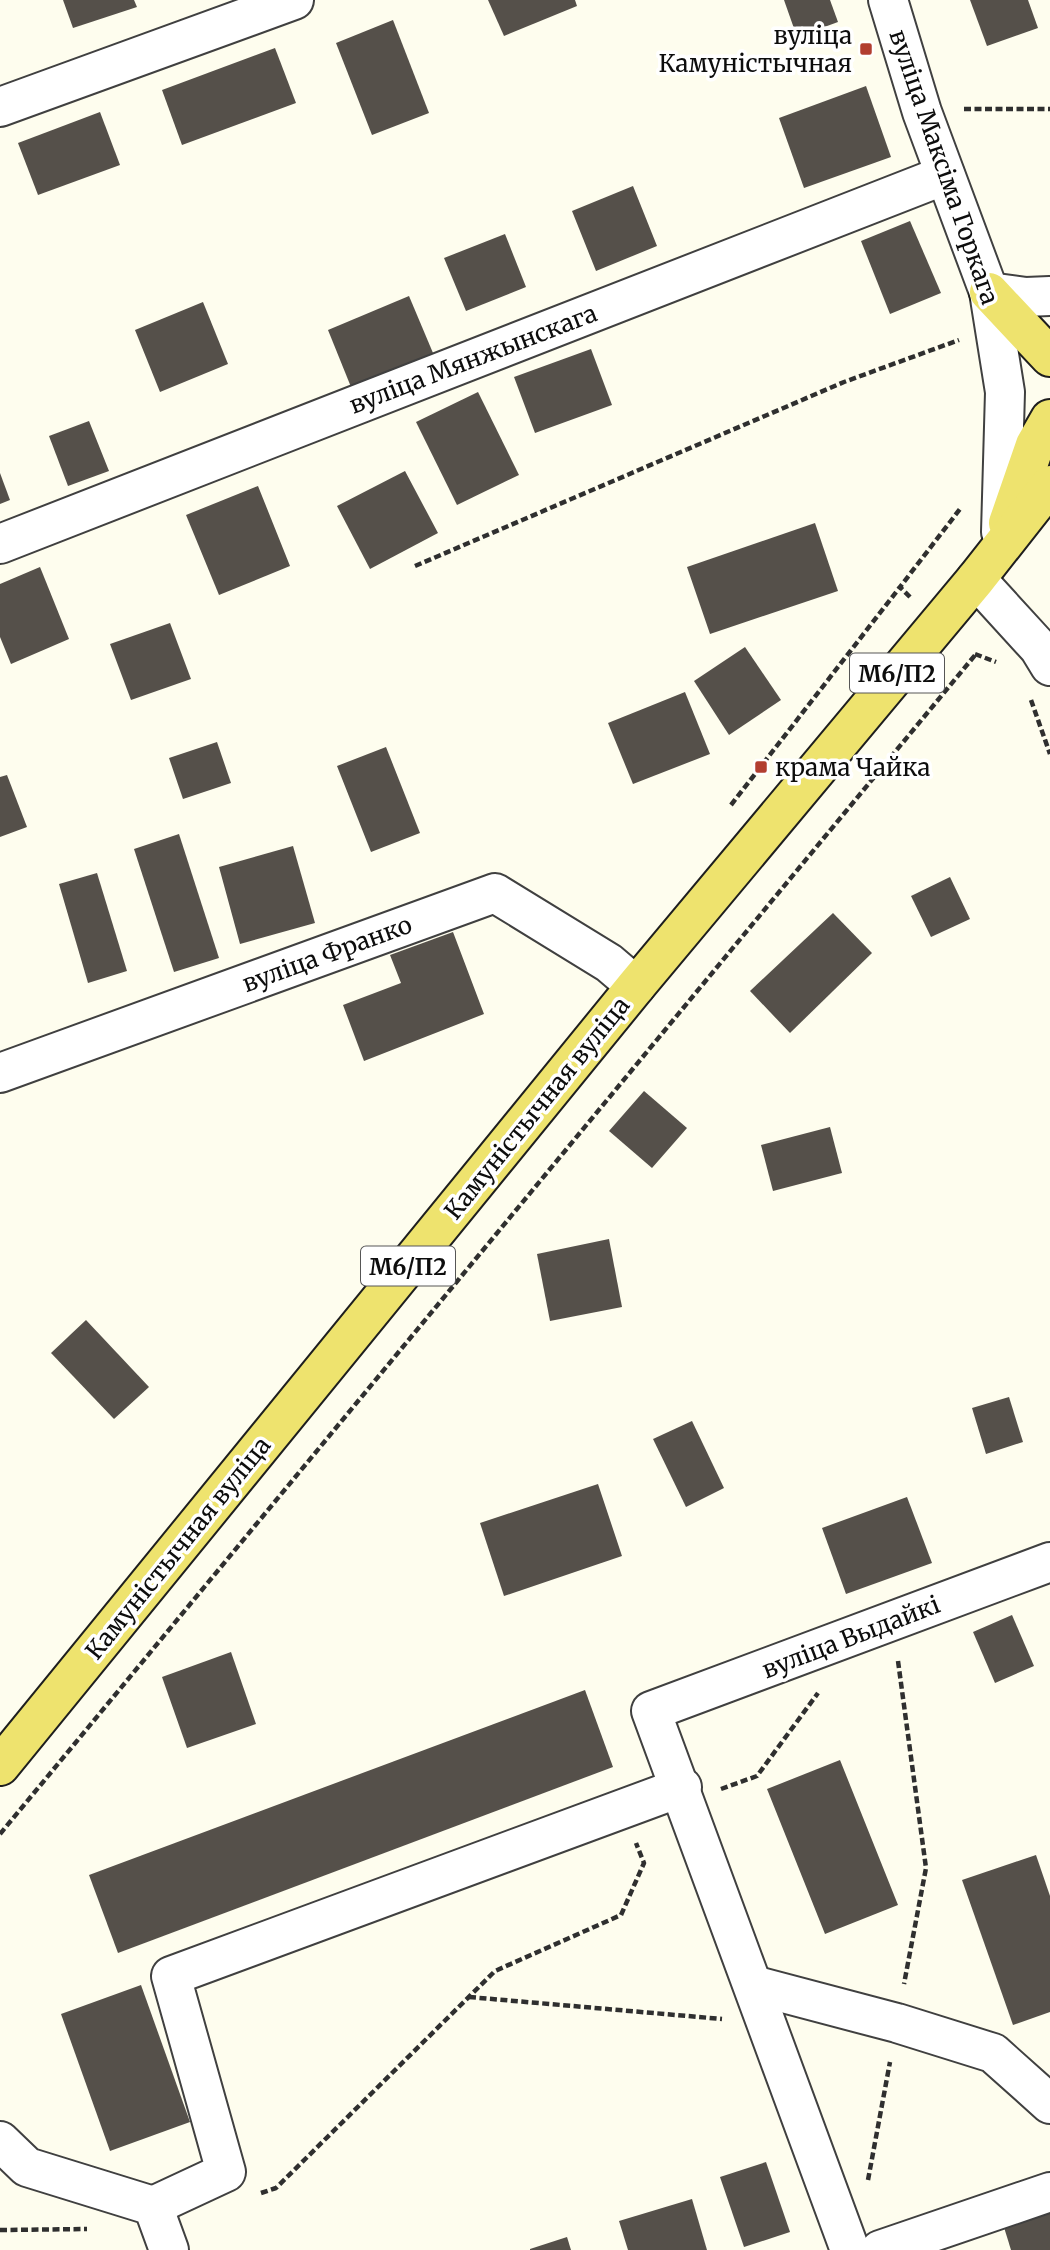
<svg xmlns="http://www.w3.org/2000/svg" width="1050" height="2250" viewBox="0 0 1050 2250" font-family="Merriweather,serif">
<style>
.building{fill:#55504a}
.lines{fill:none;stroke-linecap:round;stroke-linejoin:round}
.minor-casing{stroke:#404040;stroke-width:42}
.major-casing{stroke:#1e1e1e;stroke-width:42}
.path{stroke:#2f2f2f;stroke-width:4.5;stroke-dasharray:7 3.5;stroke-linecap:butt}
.minor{stroke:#fff;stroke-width:38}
.major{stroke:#eee36e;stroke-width:38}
.poi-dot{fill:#b23e30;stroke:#fff;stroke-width:2.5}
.labels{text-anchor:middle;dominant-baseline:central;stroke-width:7;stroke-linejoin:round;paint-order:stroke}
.shield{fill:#fff;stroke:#565656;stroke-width:2}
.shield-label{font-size:23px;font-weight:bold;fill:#0d0d0d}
.poi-label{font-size:24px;fill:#0d0d0d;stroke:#fff;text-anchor:end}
.street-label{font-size:24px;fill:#0d0d0d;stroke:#fff}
</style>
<rect width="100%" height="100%" fill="#fefdee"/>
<!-- building -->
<g class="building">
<path d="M63 0H134L137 7 73 28Z"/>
<path d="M488 0H575L577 6 504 36Z"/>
<path d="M784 0H830L838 22 797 37Z"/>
<path d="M970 0H1028L1038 28 987 46Z"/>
<path d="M393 20 429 113 372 135 336 43Z"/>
<path d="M275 48 296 103 182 145 162 90Z"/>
<path d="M866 86 891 157 804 188 779 118Z"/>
<path d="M100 112 120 165 38 195 18 143Z"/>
<path d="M633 186 657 246 596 271 572 211Z"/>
<path d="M910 221 941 293 890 314 861 241Z"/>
<path d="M505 234 526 287 466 311 444 258Z"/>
<path d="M409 296 433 353 351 387 328 330Z"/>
<path d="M203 302 228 364 160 392 135 330Z"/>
<path d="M591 349 612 405 535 433 514 377Z"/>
<path d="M478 392 519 475 457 505 416 422Z"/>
<path d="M89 421 109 471 68 486 49 436Z"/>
<path d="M405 471 438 533 370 569 337 506Z"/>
<path d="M0 473 10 500 0 504Z"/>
<path d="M258 486 290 566 219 595 186 515Z"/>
<path d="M815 523 838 591 710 634 687 567Z"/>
<path d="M40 567 69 639 11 664 0 637V584Z"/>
<path d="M170 623 191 679 131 700 110 644Z"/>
<path d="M745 647 781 700 729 735 694 681Z"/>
<path d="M685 692 710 754 633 784 608 723Z"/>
<path d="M217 742 231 783 183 799 169 758Z"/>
<path d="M386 747 420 833 371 852 337 766Z"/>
<path d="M7 775 27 827 0 837V777Z"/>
<path d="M179 834 219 958 174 972 134 849Z"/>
<path d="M293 846 315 923 240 944 219 867Z"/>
<path d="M97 873 127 971 88 983 59 884Z"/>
<path d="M950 877 970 919 931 937 911 896Z"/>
<path d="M833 913 872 953 790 1033 750 991Z"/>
<path d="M453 932 484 1014 364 1061 343 1005 401 983 390 955Z"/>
<path d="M644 1091 687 1128 652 1168 609 1131Z"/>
<path d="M830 1127 842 1173 773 1191 761 1145Z"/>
<path d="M609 1239 622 1307 550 1321 537 1254Z"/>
<path d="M86 1320 149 1387 114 1419 51 1353Z"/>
<path d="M1009 1397 1023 1442 986 1454 972 1408Z"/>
<path d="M692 1421 724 1488 686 1507 653 1439Z"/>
<path d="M598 1484 622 1556 504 1596 480 1523Z"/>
<path d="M907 1497 932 1563 846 1594 822 1528Z"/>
<path d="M1012 1615 1034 1666 995 1683 973 1632Z"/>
<path d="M231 1652 256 1724 187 1748 162 1677Z"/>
<path d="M585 1690 613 1767 118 1953 89 1875Z"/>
<path d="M840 1760 898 1905 825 1934 767 1789Z"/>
<path d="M1036 1855 1050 1896V2012L1013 2025 962 1880Z"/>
<path d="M141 1985 190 2122 110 2151 61 2014Z"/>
<path d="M766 2162 790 2232 744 2247 720 2177Z"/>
<path d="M692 2199 707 2250H628L619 2221Z"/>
<path d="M1050 2209V2250H1011L1003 2224Z"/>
<path d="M567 2237 571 2250H530V2249Z"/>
</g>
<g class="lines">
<!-- minor casing -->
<g class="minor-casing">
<g id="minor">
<path d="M888 0 922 112 989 292 1005 392 1001 532"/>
<path d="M0 107 294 0"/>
<path d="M989 292 1026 297 1050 296"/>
<path d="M0 544 945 175"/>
<path d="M976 579 1039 648 1050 666"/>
<path d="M0 1073 495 893 609 963 636 986"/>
<path d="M753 1985 897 2023 993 2053 1050 2104"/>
<path d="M0 2141 27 2167 153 2206 169 2250"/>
<path d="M153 2206 226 2172 171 1976 682 1787"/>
<path d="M850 2250 651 1711 1050 1562"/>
<path d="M880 2250 1050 2192"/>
</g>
</g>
<!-- major casing -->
<g class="major-casing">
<g id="major">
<path d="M989 292 1050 357"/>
<path d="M1008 523 1035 445 1050 419"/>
<path d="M0 1766 636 986 976 579 1050 485"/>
</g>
</g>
<!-- path -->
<g class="path">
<path d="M964 109H1050"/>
<path d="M415 566 844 382 959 340"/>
<path d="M910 597 900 587 960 509"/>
<path d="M975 654 996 662"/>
<path d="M1031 700 1050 754"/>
<path d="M731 805 900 587"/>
<path d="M898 1661 926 1868 904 1984"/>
<path d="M721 1789 757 1776 818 1693"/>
<path d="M0 1834 976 654"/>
<path d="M469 1997 722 2019"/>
<path d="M868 2180 890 2062"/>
<path d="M261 2193 276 2188 495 1971 621 1915 644 1863 636 1843"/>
<path d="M0 2230 87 2229"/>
</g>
<!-- minor -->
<use href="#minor" class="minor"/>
<!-- major -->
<use href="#major" class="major"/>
</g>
<!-- markers -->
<g class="poi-dot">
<rect x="859" y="42" width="14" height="14" rx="3.5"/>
<rect x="754" y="760" width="14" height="14" rx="3.5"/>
</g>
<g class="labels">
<!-- shield labels -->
<g class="shield">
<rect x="850" y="653.5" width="94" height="39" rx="5"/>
<rect x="361" y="1246.5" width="94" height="39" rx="5"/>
</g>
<g class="shield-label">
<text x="897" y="673">М6/П2</text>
<text x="408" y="1266">М6/П2</text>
</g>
<!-- poi labels -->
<g class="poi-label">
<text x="852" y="35">вуліца<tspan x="852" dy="28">Камуністычная</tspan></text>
<text x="775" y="767" text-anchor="start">крама Чайка</text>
</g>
<!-- street labels -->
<g class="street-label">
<text transform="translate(944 167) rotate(71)">вуліца Максіма Горкага</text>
<text transform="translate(473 359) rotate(-21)">вуліца Мянжынскага</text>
<text transform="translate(327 954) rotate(-20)">вуліца Франко</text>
<text transform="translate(537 1108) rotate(-51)">Камуністычная вуліца</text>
<text transform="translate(178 1548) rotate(-51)">Камуністычная вуліца</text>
<text transform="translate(851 1637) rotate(-21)">вуліца Выдайкі</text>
</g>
</g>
</svg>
